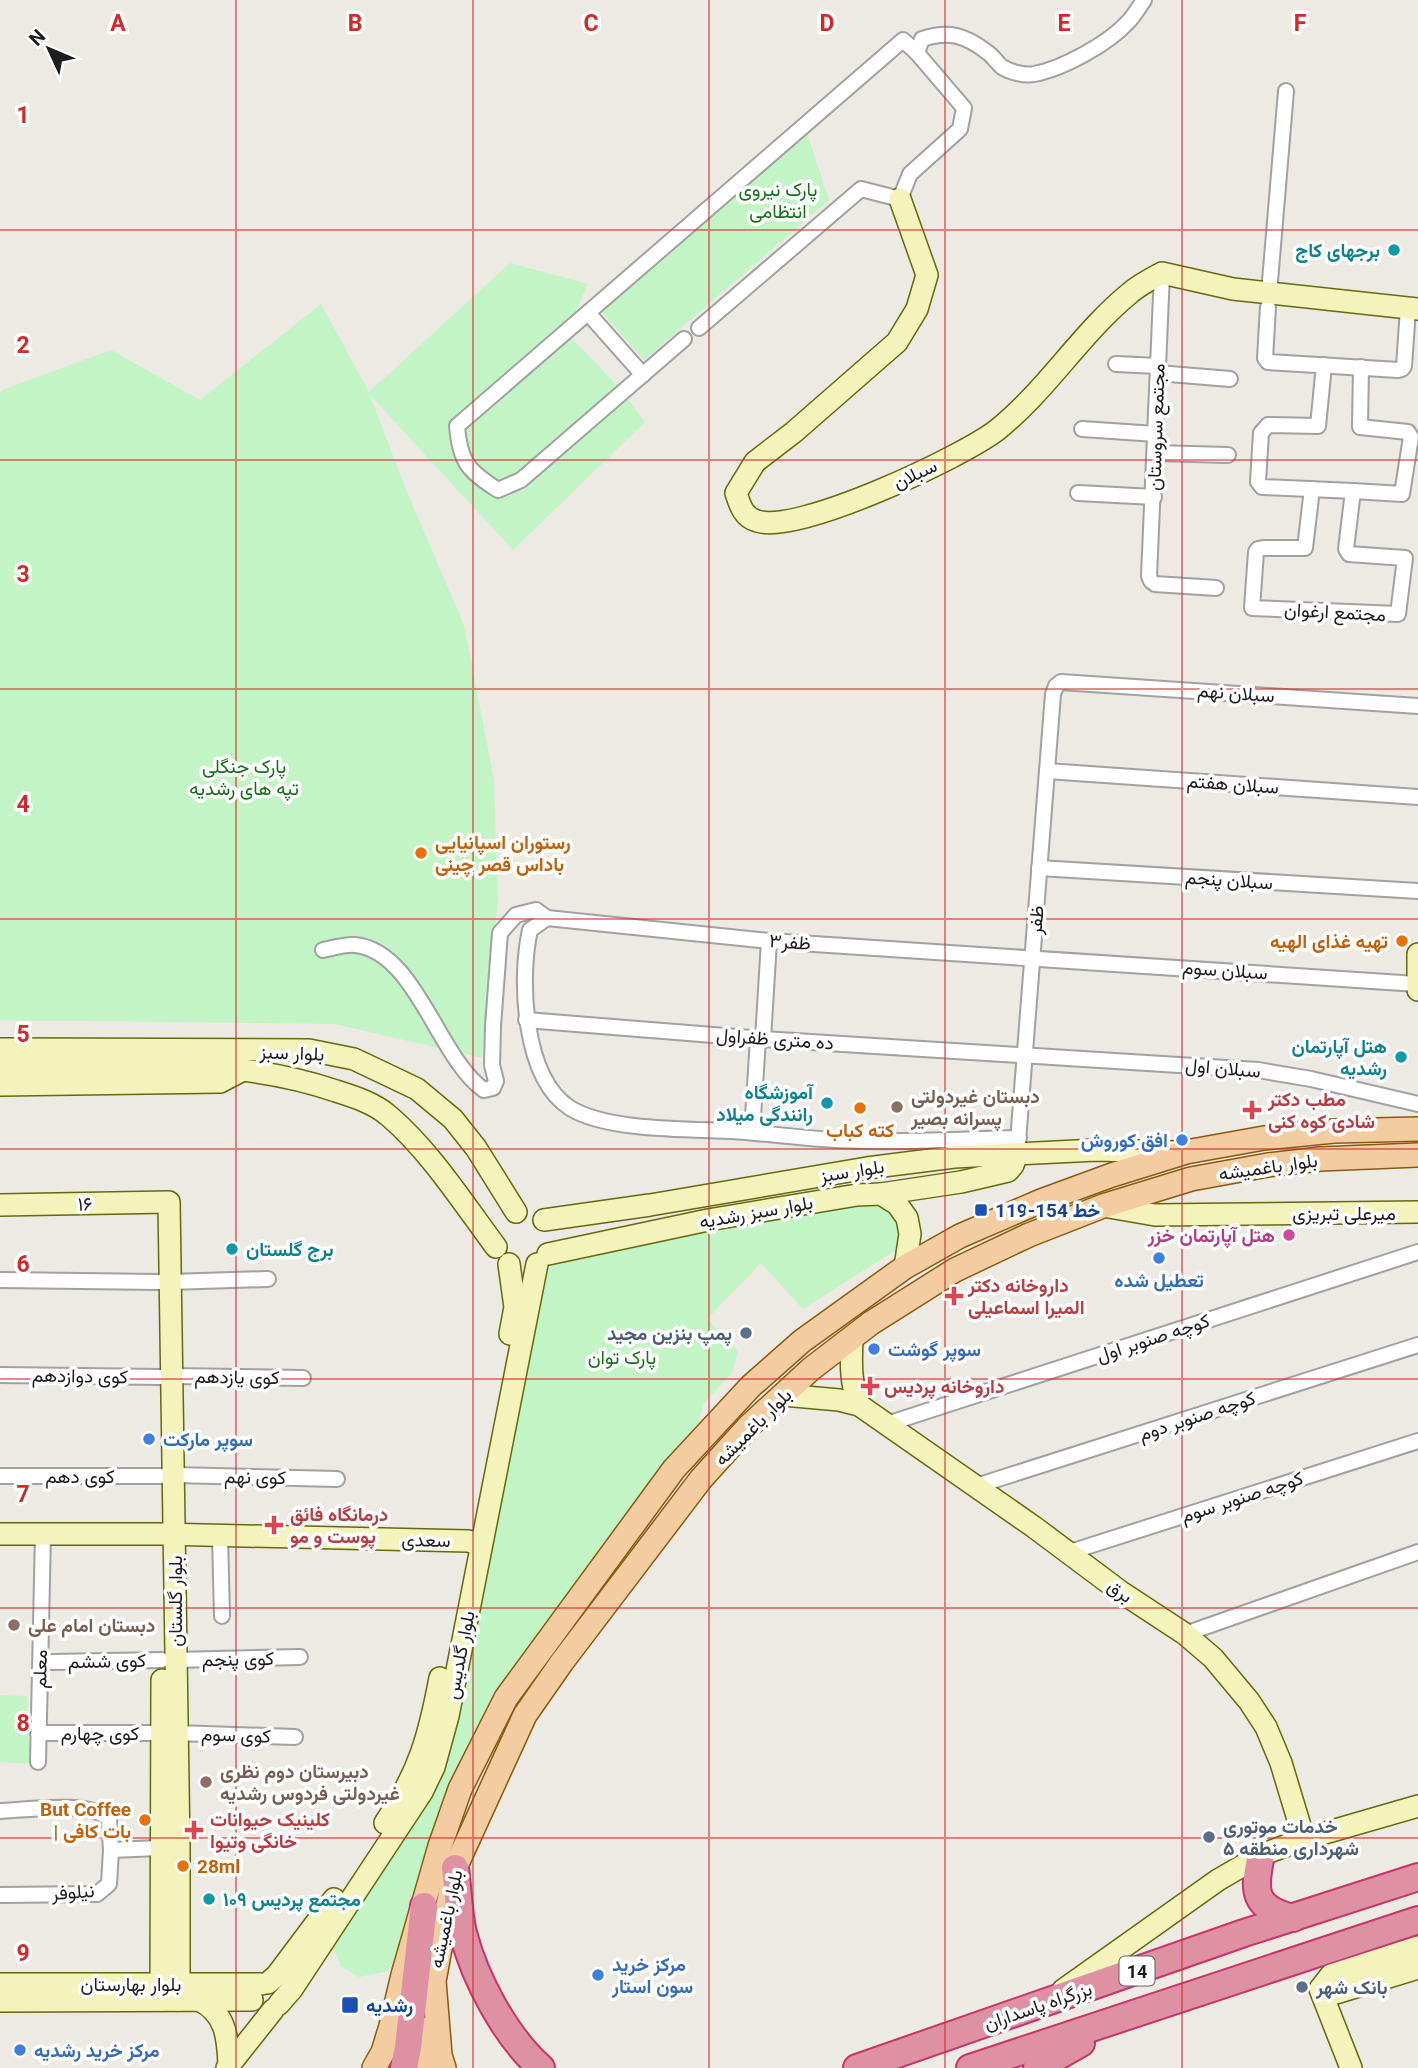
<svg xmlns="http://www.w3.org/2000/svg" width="1418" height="2068" viewBox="0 0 1418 2068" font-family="Roboto,Vazirmatn,sans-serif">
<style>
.park{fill:#c3f4c5}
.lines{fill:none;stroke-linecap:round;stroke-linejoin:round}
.street-casing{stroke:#a1a1a1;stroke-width:18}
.secondary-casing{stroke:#64690e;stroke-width:24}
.primary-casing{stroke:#885a0d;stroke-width:26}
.highway-casing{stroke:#c8336d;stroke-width:30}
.street{stroke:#fff;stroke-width:14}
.secondary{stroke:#f3f3bb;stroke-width:21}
.primary{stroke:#f3cca2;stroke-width:23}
.highway{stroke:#de91a3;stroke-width:26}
.grid{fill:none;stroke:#d62828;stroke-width:2;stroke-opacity:0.55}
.culture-dot{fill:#0f9aa8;stroke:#fff;stroke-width:2.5}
.food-dot{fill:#e8710a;stroke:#fff;stroke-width:2.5}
.education-dot{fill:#8d6e63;stroke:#fff;stroke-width:2.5}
.health-dot{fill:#e0444e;stroke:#fff;stroke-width:2.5}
.shop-dot{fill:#3f7fe0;stroke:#fff;stroke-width:2.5}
.transit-dot{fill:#1a4fb4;stroke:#fff;stroke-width:2.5}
.hotel-dot{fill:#d1479c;stroke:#fff;stroke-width:2.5}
.service-dot{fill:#5c6f8a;stroke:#fff;stroke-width:2.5}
.labels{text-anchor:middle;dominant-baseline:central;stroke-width:7;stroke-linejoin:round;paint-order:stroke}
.shield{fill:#fff;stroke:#616161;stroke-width:2}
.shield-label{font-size:18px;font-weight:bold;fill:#1d1d1d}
.park-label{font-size:19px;fill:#157118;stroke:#fff}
.culture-label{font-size:19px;font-weight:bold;fill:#0d838f;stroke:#fff;text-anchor:end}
.street-label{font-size:19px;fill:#1d1d1d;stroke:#fff}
.food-label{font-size:19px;font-weight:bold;fill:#c56008;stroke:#fff;text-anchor:start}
.education-label{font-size:19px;font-weight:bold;fill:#785e54;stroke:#fff;text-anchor:start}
.health-label{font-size:19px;font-weight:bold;fill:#be3a42;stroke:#fff;text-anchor:start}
.shop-label{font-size:19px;font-weight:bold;fill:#366cbe;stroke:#fff;text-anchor:start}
.transit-label{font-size:19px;font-weight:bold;fill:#164399;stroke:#fff;text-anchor:start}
.hotel-label{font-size:19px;font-weight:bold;fill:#b23c85;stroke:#fff;text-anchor:end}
.service-label{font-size:19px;font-weight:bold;fill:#4e5e75;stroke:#fff;text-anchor:start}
.grid-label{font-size:23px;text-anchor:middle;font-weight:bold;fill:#d62828;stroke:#fff;stroke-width:7;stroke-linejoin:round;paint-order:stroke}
</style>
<rect width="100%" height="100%" fill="#ede9e3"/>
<!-- park -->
<g class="park">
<path d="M806 130 829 200 644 360 600 310Z"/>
<path d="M510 263 588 284 566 332 623 392 645 422 513 550 370 395 404 485 464 625 494 780 498 898 482 1058 335 1024 0 1020V394L2 390 111 350 200 400 321 304 369 392Z"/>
<path d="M872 1202 886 1208 901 1223 899 1248 803 1309 761 1263 707 1319 738 1352 732 1373 703 1404 699 1421 580 1576 510 1673 460 1763 434 1828 398 1960 388 1971 359 1977 341 1966 332 1945 391 1860 444 1749 544 1281 549 1268 559 1263 646 1240Z"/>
<path d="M0 1695 27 1696 30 1764 0 1762Z"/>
</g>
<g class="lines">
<!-- street casing -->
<g class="street-casing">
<g id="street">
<path d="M1162 273 1149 576 1151 581 1155 584 1216 588"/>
<path d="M1269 293 1286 91"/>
<path d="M1268 307 1265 358 1268 362 1398 370 1402 369 1404 366 1408 309"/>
<path d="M588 313 643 375"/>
<path d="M699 328 861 189 900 199 910 174 960 129 964 108 917 53 922 39C948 30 965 35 987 52 993 56 997 63 1002 67 1010 72 1025 76 1034 74 1062 69 1108 44 1128 22 1134 16 1139 7 1144 0"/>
<path d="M684 339 521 480 498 490C468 471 460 462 457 426L903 40 917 53"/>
<path d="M1116 364 1158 366"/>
<path d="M1324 365 1318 426 1268 425 1261 433 1258 482 1262 487 1353 491"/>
<path d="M1158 373 1230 379"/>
<path d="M1082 429 1156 434"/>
<path d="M1155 453 1228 455"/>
<path d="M1312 489 1305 548H1263L1258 549 1256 552 1252 608 1398 614 1405 558 1349 554 1346 549 1353 491 1402 494 1411 437 1408 432 1360 427 1361 367"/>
<path d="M1078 493 1154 497"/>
<path d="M1047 771 1418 797"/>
<path d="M1039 868 1418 891"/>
<path d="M547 918 530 930C519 979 523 1078 570 1108 607 1131 688 1129 732 1131 776 1134 820 1141 864 1141 916 1142 967 1139 1019 1138"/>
<path d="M323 950C333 948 345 944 355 945 416 951 438 1058 484 1090L493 1088 496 1081 492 1065 493 1026 500 933 516 915 536 910 547 918 769 941 1417 984"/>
<path d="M526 1020 763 1039 1258 1070 1311 1079 1418 1104"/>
<path d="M763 1039 769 941"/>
<path d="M752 1132 758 1039"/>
<path d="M1017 1154 1053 694 1056 686 1061 682 1418 706"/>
<path d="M0 1280 160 1282"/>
<path d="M170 1282 268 1279"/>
<path d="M0 1375 160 1377"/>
<path d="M172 1376 303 1378"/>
<path d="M887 1424 1418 1252"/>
<path d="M174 1475 337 1479"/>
<path d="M0 1476H161"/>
<path d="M976 1486 1418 1345"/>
<path d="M220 1536 222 1616"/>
<path d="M1067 1553 1418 1441"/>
<path d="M1185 1634 1418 1552"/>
<path d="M176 1660 300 1657"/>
<path d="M52 1662 162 1660"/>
<path d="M38 1733H161"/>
<path d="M176 1733 295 1737"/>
<path d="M38 1762 43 1534"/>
<path d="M0 1811C24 1810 95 1800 109 1820L111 1850"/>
<path d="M0 1895 97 1894 109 1884 111 1850 160 1848"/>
</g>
</g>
<!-- secondary casing -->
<g class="secondary-casing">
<g id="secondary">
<path d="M900 199 927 275 917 309 897 342 794 432 755 462 736 493C740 505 743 517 757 521 797 535 962 457 997 430 1047 390 1081 333 1130 293 1139 285 1151 279 1162 273L1233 289 1418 309"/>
<path d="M1418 954V990"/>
<path d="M0 1049 309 1050 354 1059 417 1089 453 1119 476 1148 516 1212"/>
<path d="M0 1067C112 1066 229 1054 336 1091 355 1097 374 1103 389 1116 431 1152 463 1203 496 1247"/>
<path d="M0 1085 220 1082 243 1070"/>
<path d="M881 1194 961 1182 1008 1171 1013 1165 1017 1154"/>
<path d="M0 1205 169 1202 179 1848V2000"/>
<path d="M1103 1206 1155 1215 1418 1212"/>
<path d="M544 1220 650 1205 867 1168 954 1157 1096 1150 1177 1152"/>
<path d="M548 1254 708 1220 857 1195 881 1194 897 1204 907 1218 910 1234 905 1267"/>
<path d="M509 1264 515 1307 510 1334"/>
<path d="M852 1337C851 1362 850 1382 859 1405"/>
<path d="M783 1395 839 1400 859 1405 1034 1527 1121 1592 1185 1634 1213 1658 1249 1701 1266 1727 1281 1763 1304 1839"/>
<path d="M0 1534H161L468 1541 481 1544"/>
<path d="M385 1823C419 1772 429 1737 440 1678"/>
<path d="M1331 1975 1336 1993 1418 1968"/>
<path d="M268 1983 277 1975 334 1899"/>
<path d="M0 1984H261"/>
<path d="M1063 1990 1218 1880 1261 1855 1304 1839 1418 1806"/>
<path d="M161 2000 162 1680"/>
<path d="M199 2000C226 2013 228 2038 229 2065"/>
<path d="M0 2001 252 2000"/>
<path d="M279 2004 292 1989 422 1792 434 1767 448 1716 537 1264"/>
<path d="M227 2068 273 2010"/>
<path d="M1351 2068 1320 1989 1331 1975 1418 1947"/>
</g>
</g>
<!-- primary casing -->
<g class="primary-casing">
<g id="primary">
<path d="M374 2068 383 2052 391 2026 403 1975 440 1846 460 1789 506 1698 674 1469 751 1386 802 1341 905 1267 960 1236 1041 1201 1112 1175 1186 1152 1264 1138 1334 1131 1418 1129"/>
<path d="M424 2068 427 2029"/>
<path d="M444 2068 440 2055 434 1981 455 1868 525 1715 562 1662 701 1479 749 1426 811 1369 871 1323 955 1270 1029 1235 1103 1206 1191 1179 1268 1165 1320 1159 1418 1155"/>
</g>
</g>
<!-- highway casing -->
<g class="highway-casing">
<g id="highway">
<path d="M1261 1855C1253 1891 1253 1908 1293 1918"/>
<path d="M455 1868C458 1889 458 1912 463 1933 475 1979 505 2036 541 2068"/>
<path d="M404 2068 408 2047 424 1906"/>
<path d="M857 2068 1244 1933 1418 1877"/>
<path d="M970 2068 1418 1920"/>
<path d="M1037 2068 1081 2043"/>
</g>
</g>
<!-- street -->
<use href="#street" class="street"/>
<!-- secondary -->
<use href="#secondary" class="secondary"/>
<!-- primary -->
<use href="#primary" class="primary"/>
<!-- highway -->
<use href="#highway" class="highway"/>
</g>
<!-- grid -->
<path class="grid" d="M236 0V2068M473 0V2068M709 0V2068M945 0V2068M1182 0V2068M0 230H1418M0 460H1418M0 689H1418M0 919H1418M0 1149H1418M0 1379H1418M0 1608H1418M0 1838H1418"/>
<!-- markers -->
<g class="culture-dot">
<circle cx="1394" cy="250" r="7"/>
<circle cx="1401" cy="1057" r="7"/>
<circle cx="827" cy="1103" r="7"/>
<circle cx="232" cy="1249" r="7"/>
<circle cx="209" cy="1899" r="7"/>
</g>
<g class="food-dot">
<circle cx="421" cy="853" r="7"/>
<circle cx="1402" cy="941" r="7"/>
<circle cx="860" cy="1108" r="7"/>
<circle cx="145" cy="1820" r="7"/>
<circle cx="183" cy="1866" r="7"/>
</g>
<g class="education-dot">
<circle cx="897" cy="1107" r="7"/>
<circle cx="14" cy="1625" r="7"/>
<circle cx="206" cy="1782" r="7"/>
</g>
<g class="health-dot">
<path d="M1248.5 1099.5h7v7h7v7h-7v7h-7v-7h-7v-7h7z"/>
<path d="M950.5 1285.5h7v7h7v7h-7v7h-7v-7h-7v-7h7z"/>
<path d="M866.5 1375.5h7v7h7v7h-7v7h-7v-7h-7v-7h7z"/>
<path d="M270.5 1514.5h7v7h7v7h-7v7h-7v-7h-7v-7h7z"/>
<path d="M190.5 1819.5h7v7h7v7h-7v7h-7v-7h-7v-7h7z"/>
</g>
<g class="shop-dot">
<circle cx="1182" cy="1140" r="7"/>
<circle cx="1159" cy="1258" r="7"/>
<circle cx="874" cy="1349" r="7"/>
<circle cx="149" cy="1439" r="7"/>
<circle cx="598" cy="1975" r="7"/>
<circle cx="20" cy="2050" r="7"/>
</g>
<g class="transit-dot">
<rect x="974" y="1203" width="14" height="14" rx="3.5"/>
<rect x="341" y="1996" width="18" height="18" rx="3.5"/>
</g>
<circle class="hotel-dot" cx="1289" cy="1235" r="7"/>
<g class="service-dot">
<circle cx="746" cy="1333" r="7"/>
<circle cx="1209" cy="1837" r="7"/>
<circle cx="1302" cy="1987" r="7"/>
</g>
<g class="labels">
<!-- shield labels -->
<rect class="shield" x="1119.5" y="1956.5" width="35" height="29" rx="5"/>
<g class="shield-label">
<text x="1137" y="1971">14</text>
</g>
<!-- park labels -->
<g class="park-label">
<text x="778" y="189">پارک نیروی<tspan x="778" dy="22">انتظامی</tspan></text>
<text x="244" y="766">پارک جنگلی<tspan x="244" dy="22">تپه های رشدیه</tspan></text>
<text x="622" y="1357">پارک توان</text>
</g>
<!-- culture labels -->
<g class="culture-label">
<text x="1380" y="250">برجهای کاج</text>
<text x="1387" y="1046">هتل آپارتمان<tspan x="1387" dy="22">رشدیه</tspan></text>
<text x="813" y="1092">آموزشگاه<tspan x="813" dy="22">رانندگی میلاد</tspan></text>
<text x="246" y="1249" text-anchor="start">برج گلستان</text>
<text x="223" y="1899" text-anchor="start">مجتمع پردیس ۱۰۹</text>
</g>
<!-- street labels -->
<g class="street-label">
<text transform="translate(1156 427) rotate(-88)">مجتمع سروستان</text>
<text transform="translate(915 474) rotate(-25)">سبلان</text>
<text transform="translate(1335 612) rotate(3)">مجتمع ارغوان</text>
<text transform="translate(1236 693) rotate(4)">سبلان نهم</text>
<text transform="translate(1233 784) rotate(4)">سبلان هفتم</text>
<text transform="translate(1229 880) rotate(4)">سبلان پنجم</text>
<text transform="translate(1036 920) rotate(-86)">ظفر</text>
<text transform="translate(790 942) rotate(4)">ظفر۳</text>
<text transform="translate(1225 970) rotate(4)">سبلان سوم</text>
<text transform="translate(775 1039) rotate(4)">ده متری ظفراول</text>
<text transform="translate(292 1053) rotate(2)">بلوار سبز</text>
<text transform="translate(1223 1068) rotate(5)">سبلان اول</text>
<text transform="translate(1268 1167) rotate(-8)">بلوار باغمیشه</text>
<text transform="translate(852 1171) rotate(-9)">بلوار سبز</text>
<text transform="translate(85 1204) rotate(-1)">۱۶</text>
<text transform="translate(756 1212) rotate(-10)">بلوار سبز رشدیه</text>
<text x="1344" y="1213">میرعلی تبریزی</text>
<text transform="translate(1153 1338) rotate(-18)">کوچه صنوبر اول</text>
<text transform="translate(80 1376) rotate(1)">کوی دوازدهم</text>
<text transform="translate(237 1377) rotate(1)">کوی یازدهم</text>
<text transform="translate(1197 1416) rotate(-18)">کوچه صنوبر دوم</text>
<text transform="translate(753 1427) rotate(-45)">بلوار باغمیشه</text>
<text x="80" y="1476">کوی دهم</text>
<text transform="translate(255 1477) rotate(1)">کوی نهم</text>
<text transform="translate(1242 1497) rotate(-18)">کوچه صنوبر سوم</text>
<text transform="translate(426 1540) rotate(1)">سعدی</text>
<text transform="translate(1120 1591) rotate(34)">برق</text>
<text transform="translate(175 1601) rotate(-90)">بلوار گلستان</text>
<text transform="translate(460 1655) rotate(-79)">بلوار گلدیس</text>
<text transform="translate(238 1659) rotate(-1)">کوی پنجم</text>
<text transform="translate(107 1661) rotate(-1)">کوی ششم</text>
<text transform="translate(40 1669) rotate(-89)">معلم</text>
<text x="100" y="1733">کوی چهارم</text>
<text transform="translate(236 1735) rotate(2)">کوی سوم</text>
<text transform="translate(73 1892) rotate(-4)">نیلوفر</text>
<text transform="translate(446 1919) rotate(-78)">بلوار باغمیشه</text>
<text x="131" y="1984">بلوار بهارستان</text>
<text transform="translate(1038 2006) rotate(-19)">بزرگراه پاسداران</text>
</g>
<!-- food labels -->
<g class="food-label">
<text x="435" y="842">رستوران اسپانیایی<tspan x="435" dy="22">باداس قصر چینی</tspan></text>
<text x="1388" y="941" text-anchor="end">تهیه غذای الهیه</text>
<text x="860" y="1130" text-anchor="middle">کته کباب</text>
<text x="131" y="1809" text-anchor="end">But Coffee<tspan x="131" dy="22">| بات کافی</tspan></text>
<text x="197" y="1866">28ml</text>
</g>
<!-- education labels -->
<g class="education-label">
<text x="911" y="1096">دبستان غیردولتی<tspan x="911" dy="22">پسرانه بصیر</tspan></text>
<text x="28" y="1625">دبستان امام علی</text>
<text x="220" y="1771">دبیرستان دوم نظری<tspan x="220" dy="22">غیردولتی فردوس رشدیه</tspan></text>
</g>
<!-- health labels -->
<g class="health-label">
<text x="1268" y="1099">مطب دکتر<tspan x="1268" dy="22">شادی کوه کنی</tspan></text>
<text x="968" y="1285">داروخانه دکتر<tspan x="968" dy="22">المیرا اسماعیلی</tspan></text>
<text x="884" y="1386">داروخانه پردیس</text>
<text x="290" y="1514">درمانگاه فائق<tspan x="290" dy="22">پوست و مو</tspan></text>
<text x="210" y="1819">کلینیک حیوانات<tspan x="210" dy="22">خانگی وتیوا</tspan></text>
</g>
<!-- shop labels -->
<g class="shop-label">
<text x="1168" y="1140" text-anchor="end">افق کوروش</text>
<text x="1159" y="1280" text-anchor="middle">تعطیل شده</text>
<text x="888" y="1349">سوپر گوشت</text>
<text x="163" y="1439">سوپر مارکت</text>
<text x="612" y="1964">مرکز خرید<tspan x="612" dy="22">سون استار</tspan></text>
<text x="34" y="2050">مرکز خرید رشدیه</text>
</g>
<!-- transit labels -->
<g class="transit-label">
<text x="995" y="1210">خط 154-119</text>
<text x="366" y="2005">رشدیه</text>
</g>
<!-- hotel labels -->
<g class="hotel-label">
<text x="1275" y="1235">هتل آپارتمان خزر</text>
</g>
<!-- service labels -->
<g class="service-label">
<text x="732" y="1333" text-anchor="end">پمپ بنزین مجید</text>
<text x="1223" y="1826">خدمات موتوری<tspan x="1223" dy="22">شهرداری منطقه ۵</tspan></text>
<text x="1316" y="1987">بانک شهر</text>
</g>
</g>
<g class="grid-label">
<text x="118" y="31">A</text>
<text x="355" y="31">B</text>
<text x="591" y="31">C</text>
<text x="827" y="31">D</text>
<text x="1064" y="31">E</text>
<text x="1300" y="31">F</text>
<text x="23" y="123">1</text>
<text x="23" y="353">2</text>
<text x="23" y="582">3</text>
<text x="23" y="812">4</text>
<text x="23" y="1042">5</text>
<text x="23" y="1272">6</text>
<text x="23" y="1502">7</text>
<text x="23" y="1731">8</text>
<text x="23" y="1961">9</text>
</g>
<!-- north arrow -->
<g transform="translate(49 49) rotate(314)" stroke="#ffffff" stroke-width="5" paint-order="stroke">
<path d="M0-5L12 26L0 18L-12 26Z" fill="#1d1d1d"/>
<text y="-10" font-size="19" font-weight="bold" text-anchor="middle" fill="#1d1d1d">N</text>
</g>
</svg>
